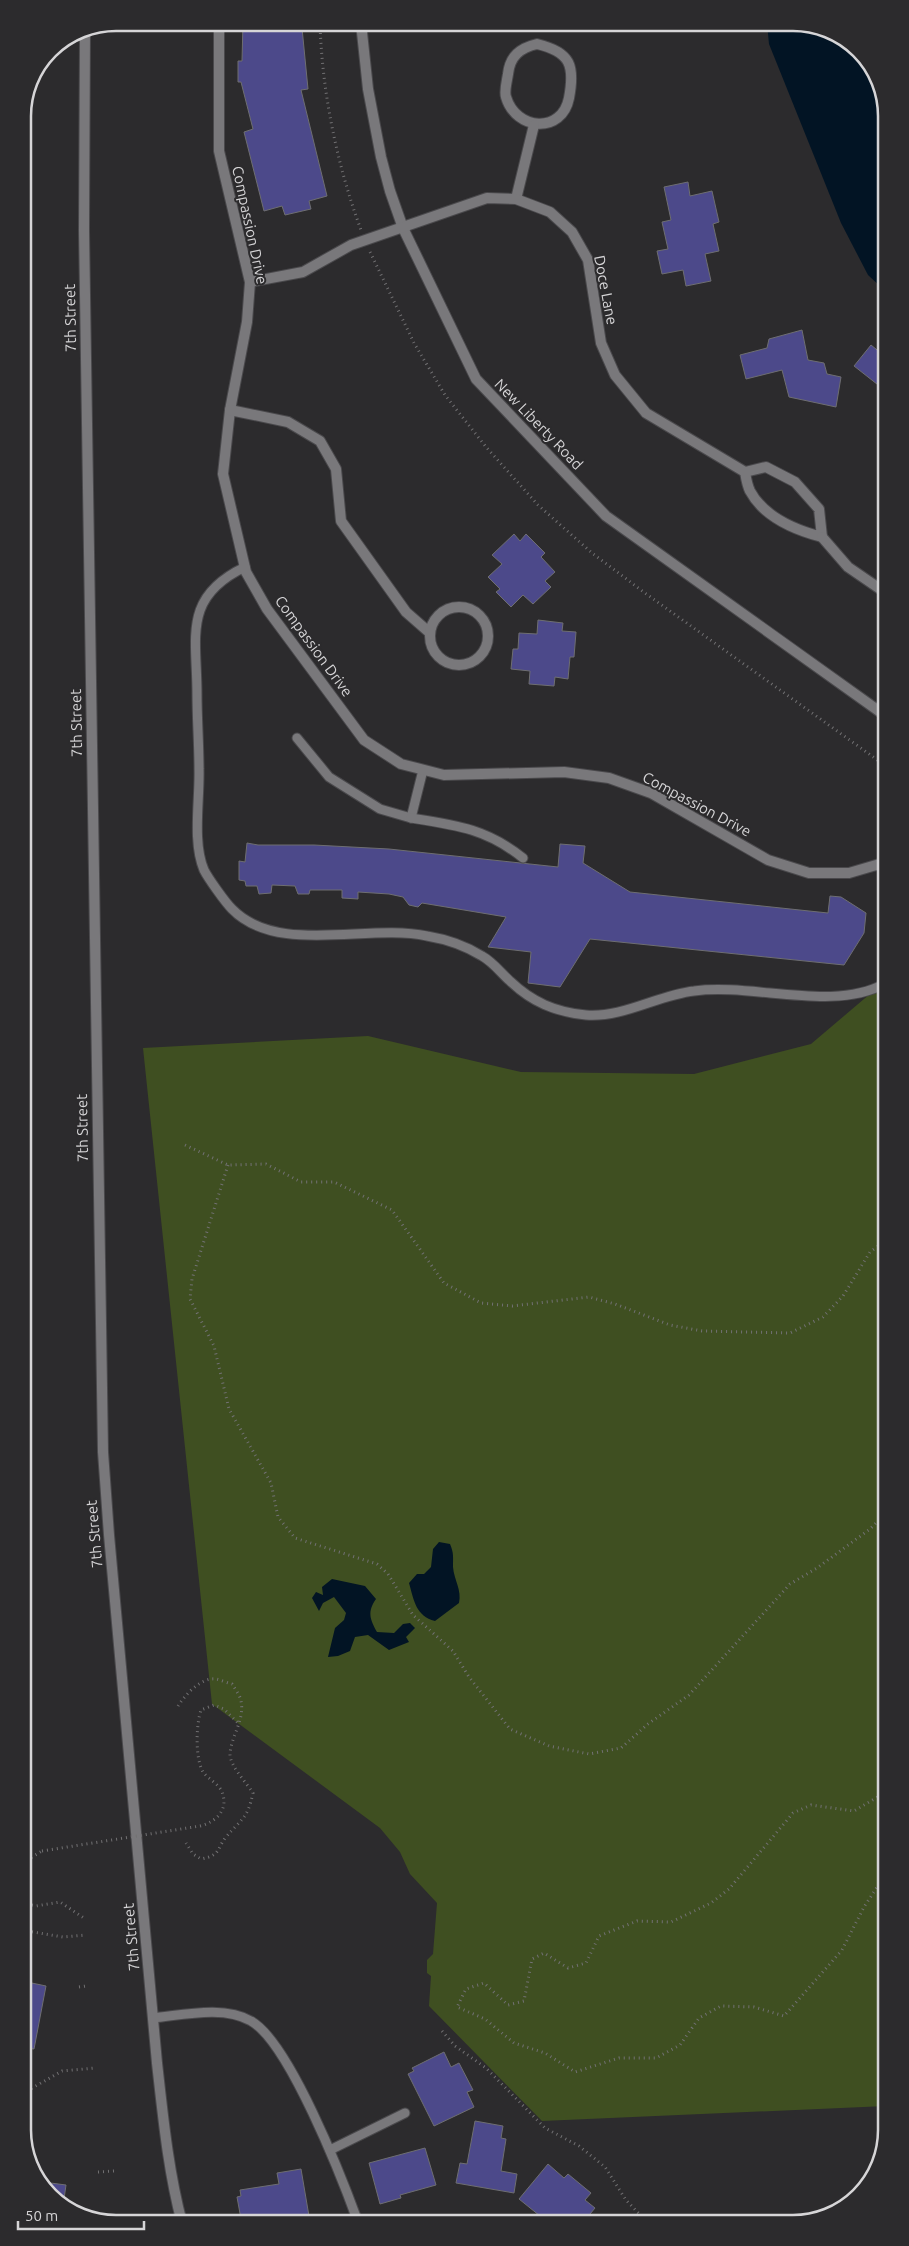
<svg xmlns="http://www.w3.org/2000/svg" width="909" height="2246" viewBox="0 0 909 2246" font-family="Ubuntu,sans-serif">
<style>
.green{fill:#3f4f21}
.water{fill:#021424}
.building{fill:#4c498a;stroke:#6e6e71}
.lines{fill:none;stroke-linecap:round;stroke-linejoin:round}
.service-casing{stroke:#4a494c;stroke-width:11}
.minor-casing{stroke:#4a494c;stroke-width:12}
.tertiary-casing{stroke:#4a494c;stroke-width:12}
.path{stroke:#727173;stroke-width:3;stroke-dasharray:1 4;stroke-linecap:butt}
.service{stroke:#79787b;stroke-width:9}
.minor{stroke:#79787b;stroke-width:10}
.tertiary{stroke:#79787b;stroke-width:10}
.path-bridge{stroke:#727173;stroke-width:3;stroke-dasharray:1 4;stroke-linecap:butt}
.labels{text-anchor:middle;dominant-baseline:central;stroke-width:4;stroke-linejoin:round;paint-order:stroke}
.street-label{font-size:15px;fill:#d6d5d7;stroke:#2c2b2d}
.rim{fill:none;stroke:#d6d5d7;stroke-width:2.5}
</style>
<rect width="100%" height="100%" fill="#2c2b2d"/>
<!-- green -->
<path class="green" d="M884 982 886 2106 542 2121 429 2006 431 1976 427 1973V1960L433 1954 437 1903 410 1874 400 1852 380 1828 212 1704 143 1048 368 1036 521 1072 694 1074 811 1044Z"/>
<!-- water -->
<g class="water">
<path d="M767 23H799L850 42 882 86V288L868 275 841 223 769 44Z"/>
<path d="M439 1542 450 1544C454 1553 453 1558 453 1567 454 1580 462 1590 459 1603L435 1621C416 1616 414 1601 409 1583L417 1574H424L431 1567 433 1549Z"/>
<path d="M332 1579 365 1586 376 1599C367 1612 370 1619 377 1632L394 1633 403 1624 410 1623 415 1628 406 1637 409 1642 389 1650 368 1635 355 1637 350 1651 338 1656 328 1657 335 1628 344 1620 346 1613 334 1597 323 1603 319 1611 312 1598 316 1592 323 1595 322 1587Z"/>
</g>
<!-- building -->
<g class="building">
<path d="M243 23H297V28H302L308 89 301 90 327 196 309 201 311 209 285 215 282 206 264 211 244 132 253 129 241 82H238V61H242Z"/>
<path d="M688 182 690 196 712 191 719 222 713 224 719 251 705 254 711 281 686 286 683 270 662 274 657 251 668 249 662 222 671 220 664 187Z"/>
<path d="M802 330 808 360 824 363 827 374 841 377 836 407 789 397 782 370 746 379 740 355 767 348 769 339Z"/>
<path d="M871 345 882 354V388L854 366Z"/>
<path d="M514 534 520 541 526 534 545 553 541 557 555 572 545 581 551 587 533 604 523 595 511 607 496 592 500 589 488 577 502 564 492 555Z"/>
<path d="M538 620 563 623 562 631 576 632 574 657H570L568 679 555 677 554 686 529 684 530 671 511 669 513 649H518L519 633 537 634Z"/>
<path d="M247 843 258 845H314L389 849 558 867 560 844 585 846 583 863 630 892 828 913 830 896 841 897 866 913 864 933 844 965 590 939 560 987 528 983 531 952 488 947 506 917 422 903 418 907 409 905 403 897 389 894 358 892V899L342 898V890H310L309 894H298L295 886 272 885 271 893 259 894 257 886H246L245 881 239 880V861L245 862Z"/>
<path d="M27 1982 46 1986 34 2049 27 2048Z"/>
<path d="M444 2052 451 2067 459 2063 473 2090 467 2092 474 2107 434 2126 408 2074 414 2071 412 2068Z"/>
<path d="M475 2121 503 2126 501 2138 506 2139 501 2171 517 2174 514 2193 456 2183 460 2163 467 2164Z"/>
<path d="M425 2148 436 2185 400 2195 401 2198 380 2204 369 2163Z"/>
<path d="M548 2164 564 2178 568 2174 591 2193 585 2200 595 2208 585 2220H545L519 2199Z"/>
<path d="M301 2169 310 2222H292L291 2217 259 2222H248L247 2217 241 2219 237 2197 241 2196 240 2190 279 2184 277 2173Z"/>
<path d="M43 2182 66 2185 63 2206 59 2204Z"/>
</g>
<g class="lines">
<!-- service casing -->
<g class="service-casing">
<g id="service">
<path d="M245 567C182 597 197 637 197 694 197 719 199 744 199 769 200 799 192 842 204 870 208 878 225 902 232 909 278 956 368 923 427 936 445 939 466 946 482 956 493 962 501 973 510 981 532 1002 555 1012 586 1015 623 1018 658 995 694 991 753 983 833 1012 884 984"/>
<path d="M297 738 329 777 380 809 411 818 423 770"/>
<path d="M411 818C456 825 487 829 523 858"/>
<path d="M153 2018C183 2015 224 2005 251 2021 289 2042 342 2178 358 2222"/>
<path d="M330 2150 405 2113"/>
</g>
</g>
<!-- minor casing -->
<g class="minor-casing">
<g id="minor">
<path d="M219 23V151L250 282 247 322 230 410 223 474 246 572 267 609 364 740 401 764 444 775 564 772 609 778 651 793 768 860 809 873H849L883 863"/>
<path d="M361 23 368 89 381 157 390 191 403 228 476 379 606 516 883 714"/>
<path d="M537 44C571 52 575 66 569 98 562 134 516 131 506 97 504 91 507 81 508 74 510 56 520 48 537 44Z"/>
<path d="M516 199 534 125"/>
<path d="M250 282 303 272 351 245 487 198 516 199 550 212 572 232 588 260 601 343 615 375 646 413 745 472 766 467 795 482 819 509 822 537C795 530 764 517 750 491 747 485 746 478 745 472"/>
<path d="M230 410 288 422 320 441 336 469 341 521 406 612 430 633"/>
<path d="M822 537 848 567 883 591"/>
<circle cx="459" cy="636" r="29"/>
</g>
</g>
<!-- tertiary casing -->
<g class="tertiary-casing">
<path id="tertiary" d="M85 29 84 230 103 1452 109 1535 157 2063C163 2116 168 2170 182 2223"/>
</g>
<!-- path -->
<g class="path">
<path d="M320 23C322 92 337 165 361 230"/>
<path d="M370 252 414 343 445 395 486 447 538 505 592 553 645 593 883 764"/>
<path d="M185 1145 228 1165 266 1164 301 1182H334L392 1210 444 1283 481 1303 512 1306 589 1297 615 1304 670 1325 702 1331 790 1333 823 1317 843 1296 870 1252 884 1242"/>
<path d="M228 1165 192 1279 190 1299 214 1346 229 1409 271 1483 278 1517 295 1538 377 1564 388 1574 413 1615 453 1651 469 1677 510 1729 549 1746 589 1754 621 1748 648 1724 689 1695 790 1584 817 1568 870 1529 885 1514"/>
<path d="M178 1706C185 1695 201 1677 216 1679 221 1680 227 1683 232 1684 235 1689 240 1695 241 1701 245 1720 231 1736 230 1754 230 1766 246 1782 253 1793 247 1820 242 1818 226 1837 216 1850 221 1855 201 1859L193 1854 186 1843"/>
<path d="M886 1792 854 1811 811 1805 793 1813 729 1889 711 1903 671 1922 637 1921 599 1936 586 1963 568 1968 544 1953 532 1959 524 2001 508 2005 484 1983 466 1989 457 2007 485 2019 514 2043 545 2053 575 2072 619 2058H656L680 2045 699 2018 721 2006 754 2007 784 2016 842 1950 864 1907 883 1878 886 1877"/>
<path d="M200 1826C216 1822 229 1810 222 1792 219 1784 208 1779 203 1772 195 1758 196 1725 201 1710L214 1705 224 1709 239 1724"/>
<path d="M27 1860 42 1851"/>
<path d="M27 1904 36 1906 60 1902 84 1918"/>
<path d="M27 1931 63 1937 86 1935"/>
<path d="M79 1987 86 1986"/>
<path d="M442 2031 455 2046 486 2068 545 2128 579 2146 605 2167 626 2200 645 2220"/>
<path d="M27 2091 62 2071 95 2068"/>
<path d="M98 2172 114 2171"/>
</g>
<!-- service -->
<use href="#service" class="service"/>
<!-- minor -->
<use href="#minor" class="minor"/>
<!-- tertiary -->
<use href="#tertiary" class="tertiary"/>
<!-- path-bridge -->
<path class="path-bridge" d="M42 1851 200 1826"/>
</g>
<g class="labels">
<!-- street labels -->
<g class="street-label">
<text transform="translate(250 225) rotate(78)">Compassion Drive</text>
<text transform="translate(606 290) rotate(79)">Doce Lane</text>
<text transform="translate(70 318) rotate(-91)">7th Street</text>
<text transform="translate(539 424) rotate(46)">New Liberty Road</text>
<text transform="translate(314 646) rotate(54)">Compassion Drive</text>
<text transform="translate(76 723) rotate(-91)">7th Street</text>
<text transform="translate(697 804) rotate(28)">Compassion Drive</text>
<text transform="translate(82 1128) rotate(-91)">7th Street</text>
<text transform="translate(94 1534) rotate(-95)">7th Street</text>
<text transform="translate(131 1937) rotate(-95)">7th Street</text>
</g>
</g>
<!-- crop -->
<path d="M0 0H909V2246H0ZM116 31H793A85 85 0 0 1 878 116V2130A85 85 0 0 1 793 2215H116A85 85 0 0 1 31 2130V116A85 85 0 0 1 116 31Z" fill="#2c2b2d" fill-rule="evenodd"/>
<path class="rim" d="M116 31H793A85 85 0 0 1 878 116V2130A85 85 0 0 1 793 2215H116A85 85 0 0 1 31 2130V116A85 85 0 0 1 116 31Z"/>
<!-- scale -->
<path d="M18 2221v8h126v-8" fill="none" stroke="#d6d5d7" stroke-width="2.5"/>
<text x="25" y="2221" font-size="15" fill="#d6d5d7" stroke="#2c2b2d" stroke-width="4" paint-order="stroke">50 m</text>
</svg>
